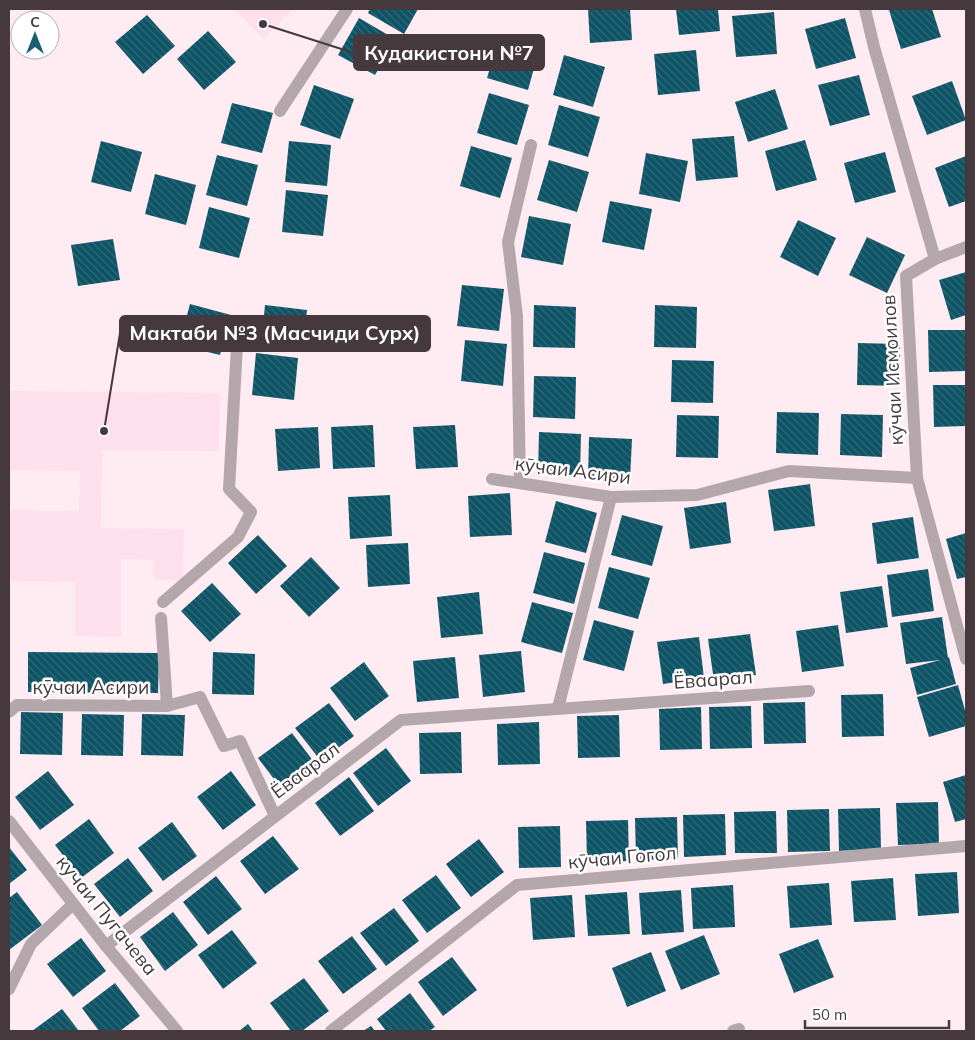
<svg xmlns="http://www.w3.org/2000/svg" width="975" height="1040" viewBox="0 0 975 1040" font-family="Mulish,sans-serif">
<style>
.built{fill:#fedfec}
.building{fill:url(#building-back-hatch)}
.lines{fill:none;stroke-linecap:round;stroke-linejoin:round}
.pedestrian{stroke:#b4a7ac;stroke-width:12}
.minor{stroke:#b4a7ac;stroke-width:12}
.labels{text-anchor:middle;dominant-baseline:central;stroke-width:5;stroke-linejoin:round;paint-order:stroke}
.street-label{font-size:19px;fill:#45393e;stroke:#fff}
.leader{fill:none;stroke:#45393e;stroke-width:2}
.callout-dot{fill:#45393e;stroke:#fff;stroke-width:2}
.callout{fill:#45393e;stroke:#45393e;stroke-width:2}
.callout-label{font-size:20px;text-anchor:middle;font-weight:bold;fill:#fff}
</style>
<defs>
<pattern id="building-back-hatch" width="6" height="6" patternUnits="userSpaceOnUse" patternTransform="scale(1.25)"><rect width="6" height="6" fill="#0d5466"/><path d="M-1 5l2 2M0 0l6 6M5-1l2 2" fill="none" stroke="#326a79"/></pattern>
</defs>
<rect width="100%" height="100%" fill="#ffecf3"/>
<!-- built -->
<g class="built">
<path d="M234 9H293L264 39Z"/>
<path d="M9 391 220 393 219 451 102 450 101 528 184 529 183 580H154L153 560 121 559V637L75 636V582L9 581V510L79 511 80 471 9 470Z"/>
</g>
<!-- building -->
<g class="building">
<path d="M370 9H418L404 34 368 13Z"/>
<path d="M588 9H630L632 40 590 43Z"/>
<path d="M676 9H718L720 31 679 35Z"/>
<path d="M891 9H932L941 37 901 49 889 10Z"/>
<path d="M774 12 777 54 736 57 732 16Z"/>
<path d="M147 15 175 46 143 74 115 42Z"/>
<path d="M359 18 395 39 375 75 338 55Z"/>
<path d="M845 18 856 58 816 69 805 29Z"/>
<path d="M208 31 236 62 204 90 177 59Z"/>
<path d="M499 38 539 50 528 90 487 78Z"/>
<path d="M696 50 700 91 658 95 654 54Z"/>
<path d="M564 55 605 67 593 107 553 95Z"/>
<path d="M859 75 870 115 830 126 818 85Z"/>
<path d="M952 81 966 120 927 135 912 96Z"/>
<path d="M314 85 354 99 340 139 300 125Z"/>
<path d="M775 89 788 129 748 142 735 102Z"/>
<path d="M489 93 529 105 517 145 477 133Z"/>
<path d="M232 103 273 113 262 153 221 143Z"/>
<path d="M559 105 600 117 588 157 548 145Z"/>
<path d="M734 136 738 177 696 181 692 139Z"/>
<path d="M805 140 817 180 776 191 765 151Z"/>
<path d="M101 141 142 152 131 192 91 182Z"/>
<path d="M289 141 331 145 327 186 285 182Z"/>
<path d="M471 146 512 158 500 198 460 186Z"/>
<path d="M885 152 896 192 855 203 844 163Z"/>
<path d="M646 153 688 161 680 202 639 194Z"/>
<path d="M217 155 258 165 247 206 206 195Z"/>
<path d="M966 156V201L949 207 935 168Z"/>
<path d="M549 160 589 172 577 212 537 200Z"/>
<path d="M155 174 196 185 186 225 145 214Z"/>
<path d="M286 190 328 195 323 236 282 232Z"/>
<path d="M610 201 652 209 644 250 602 242Z"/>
<path d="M209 207 250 218 239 258 199 248Z"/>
<path d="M529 216 571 224 563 265 521 257Z"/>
<path d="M798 220 836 238 818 276 780 257Z"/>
<path d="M867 237 905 255 887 293 849 275Z"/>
<path d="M113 239 120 280 78 286 71 245Z"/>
<path d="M966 272V315L951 320 939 280Z"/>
<path d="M462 285 504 289 499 331 457 326Z"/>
<path d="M190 304 231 315 220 355 179 345Z"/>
<path d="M265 305 307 310 303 351 261 347Z"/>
<path d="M534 305 576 307 575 348 533 347Z"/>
<path d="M655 305 697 307 696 348 654 347Z"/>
<path d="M928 330H966V371L929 372Z"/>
<path d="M465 340 507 344 503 386 461 381Z"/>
<path d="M858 343 900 344 899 386 857 385Z"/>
<path d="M256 353 298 358 294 400 252 395Z"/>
<path d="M672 360 714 361 713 403 671 402Z"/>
<path d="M534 376 576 377 575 419 533 417Z"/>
<path d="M933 385H966V426L934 427Z"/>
<path d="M777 412 819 413 818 455 776 453Z"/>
<path d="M841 414 883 415 882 457 840 455Z"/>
<path d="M677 415 719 416 718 458 676 457Z"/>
<path d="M373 425 375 467 333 469 331 427Z"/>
<path d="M455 425 458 467 416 469 413 427Z"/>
<path d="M318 427 320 468 278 471 275 429Z"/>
<path d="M539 432 581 434 580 475 538 474Z"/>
<path d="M589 437 632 439 630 480 588 479Z"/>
<path d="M810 484 815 526 774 531 768 490Z"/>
<path d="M510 493 512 535 470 537 468 496Z"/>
<path d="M390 495 392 536 350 539 348 497Z"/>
<path d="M556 501 597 513 586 553 545 542Z"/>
<path d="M726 502 731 543 690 549 684 508Z"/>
<path d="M622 515 663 526 652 566 611 555Z"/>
<path d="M913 517 919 558 877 564 872 523Z"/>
<path d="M966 533V577L957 579 946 539Z"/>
<path d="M258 535 287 566 256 594 228 563Z"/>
<path d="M408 543 410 584 368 587 366 545Z"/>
<path d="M544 552 585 563 574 604 533 593Z"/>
<path d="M311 557 340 588 309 617 280 586Z"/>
<path d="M609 567 650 578 638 619 598 608Z"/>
<path d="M928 569 934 611 892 617 887 575Z"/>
<path d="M212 583 241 614 210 642 181 611Z"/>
<path d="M882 586 888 627 846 633 840 592Z"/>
<path d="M479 592 483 634 441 638 437 597Z"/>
<path d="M532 602 573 613 562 653 521 642Z"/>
<path d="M942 617 948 658 949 657 956 684 917 695 910 668 940 660 906 664 900 623Z"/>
<path d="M594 620 634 631 624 671 583 660Z"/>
<path d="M838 625 844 666 802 672 796 631Z"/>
<path d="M750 634 756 675 714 681 708 639Z"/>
<path d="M699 637 704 678 663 684 657 642Z"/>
<path d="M521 651 525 692 483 697 479 655Z"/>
<path d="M28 652 159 653 158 693 28 692Z"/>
<path d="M213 652 255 654 254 695 212 694Z"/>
<path d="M455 657 459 698 417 702 413 661Z"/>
<path d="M364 662 389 696 355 721 330 688Z"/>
<path d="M958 685 966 714V726L929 737 917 697Z"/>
<path d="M883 694 884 736 842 737 841 695Z"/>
<path d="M805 702 806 743 764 744 763 703Z"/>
<path d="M329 703 354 736 321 761 295 728Z"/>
<path d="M751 706 752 748 710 749 709 707Z"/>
<path d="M701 707 702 749 660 750 659 709Z"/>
<path d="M21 712 63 713 62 755 20 754Z"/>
<path d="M82 714 124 715 123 756 81 755Z"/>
<path d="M142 714 185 715 183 756 141 755Z"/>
<path d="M619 715 620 757 578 758 577 716Z"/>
<path d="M539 722 540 764 498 765 497 724Z"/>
<path d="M461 732 462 773 420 774 419 733Z"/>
<path d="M292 733 317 766 283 791 258 758Z"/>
<path d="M386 748 411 781 378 806 353 773Z"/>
<path d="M48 771 74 805 40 830 15 797Z"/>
<path d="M231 771 256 805 223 830 197 797Z"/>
<path d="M966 775V819L955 822 943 782Z"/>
<path d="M349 777 374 811 340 836 315 803Z"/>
<path d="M938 802 939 844 898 845 896 803Z"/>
<path d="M880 808 881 849 839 851 838 809Z"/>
<path d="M829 809 830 851 788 852 787 810Z"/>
<path d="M776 811 777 853H735L734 812Z"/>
<path d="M725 814 726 855 684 857 683 815Z"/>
<path d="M677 817 678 859 636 860 635 818Z"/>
<path d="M89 819 114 853 81 878 55 845Z"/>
<path d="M628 820 629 861 587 862 586 821Z"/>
<path d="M172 822 197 856 163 881 138 848Z"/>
<path d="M560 826 561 867 519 868 518 827Z"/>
<path d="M273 836 299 869 265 894 240 861Z"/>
<path d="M479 839 504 872 471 897 446 864Z"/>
<path d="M9 847 27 870 9 884Z"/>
<path d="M128 858 153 891 120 917 94 884Z"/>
<path d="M957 872 959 913 918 916 915 874Z"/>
<path d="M436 875 461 908 427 933 402 900Z"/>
<path d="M216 876 242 909 208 935 183 902Z"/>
<path d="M893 878 896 920 854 922 851 881Z"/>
<path d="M829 883 832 925 790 928 787 886Z"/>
<path d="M733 885 735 927 693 929 691 888Z"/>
<path d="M681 890 684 932 642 935 639 893Z"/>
<path d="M17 892 42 925 9 950V898Z"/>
<path d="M627 892 630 934 588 936 585 895Z"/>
<path d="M572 895 575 937 533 940 530 898Z"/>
<path d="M394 908 419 941 386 966 360 933Z"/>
<path d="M173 912 198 945 165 971 140 937Z"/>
<path d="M232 930 257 963 223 989 198 955Z"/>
<path d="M704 935 720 974 681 990 665 951Z"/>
<path d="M352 936 377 969 343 994 318 961Z"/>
<path d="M81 938 106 971 73 997 47 964Z"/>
<path d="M818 939 834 977 794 993 779 954Z"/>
<path d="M651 952 666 991 627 1007 612 968Z"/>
<path d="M452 957 477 990 443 1016 418 982Z"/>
<path d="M304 978 329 1011 302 1031H291L270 1003Z"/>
<path d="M115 983 140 1016 120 1031H99L82 1008Z"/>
<path d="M410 993 435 1027 429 1031H386L377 1019Z"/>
<path d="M62 1009 79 1031H32Z"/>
<path d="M248 1024 253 1031H239Z"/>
<path d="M371 1026 375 1031H363Z"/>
</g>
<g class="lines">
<!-- pedestrian -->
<path class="pedestrian" d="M167 706 200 697 224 746 240 741 275 816"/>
<!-- minor -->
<g class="minor">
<path d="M865 9 874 47 935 259 906 276 917 478 966 659"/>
<path d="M280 111 347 9"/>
<path d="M935 259 966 247"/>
<path d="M492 479 611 497 697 495 789 471 917 478"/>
<path d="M520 483 517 316 508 242 531 145"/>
<path d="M163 602 238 537 251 512 229 489 237 346"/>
<path d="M558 708 611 497"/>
<path d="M9 712 17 705 167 706 161 618"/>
<path d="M9 821 106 946 177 1031"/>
<path d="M106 946 401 720 809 691"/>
<path d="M9 989 31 944 73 904"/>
<path d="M331 1031 517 885 966 846"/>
<path d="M733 1031 739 1029"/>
</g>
</g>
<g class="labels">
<!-- street labels -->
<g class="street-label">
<text transform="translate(892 370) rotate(-93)">кӯчаи Исмоилов</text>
<text transform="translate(573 470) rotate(7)">кӯчаи Асири</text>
<text transform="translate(713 679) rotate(-4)">Ёваарал</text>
<text x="91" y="687">кӯчаи Асири</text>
<text transform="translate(305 770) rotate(-37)">Ёваарал</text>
<text transform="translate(622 857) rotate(-5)">кӯчаи Гогол</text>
<text transform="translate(107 915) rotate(51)">кучаи Пугачева</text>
</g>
</g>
<!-- callouts -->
<path class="leader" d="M263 24L354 53M104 431L120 333"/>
<g class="callout-dot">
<circle cx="263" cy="24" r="5"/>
<circle cx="104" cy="431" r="5"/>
</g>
<g class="callout">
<rect x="354" y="35" width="190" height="35" rx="5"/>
<rect x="120" y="316" width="310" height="35" rx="5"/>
</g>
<g class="callout-label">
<text x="449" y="60">Кудакистони №7</text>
<text x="275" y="340">Мактаби №3 (Масчиди Сурх)</text>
</g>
<!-- border -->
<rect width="975" height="1040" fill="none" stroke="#45393e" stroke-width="20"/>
<!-- north arrow -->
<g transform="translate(35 35)"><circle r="24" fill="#ffffff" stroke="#b5b0b2"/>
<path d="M0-4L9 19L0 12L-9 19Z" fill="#1a5f71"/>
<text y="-8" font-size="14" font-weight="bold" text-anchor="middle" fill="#45393e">С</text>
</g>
<!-- scale -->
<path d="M805 1020v8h144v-8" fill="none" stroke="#45393e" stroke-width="2.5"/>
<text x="812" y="1020" font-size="15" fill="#45393e" stroke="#ffffff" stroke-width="4" paint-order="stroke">50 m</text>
</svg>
